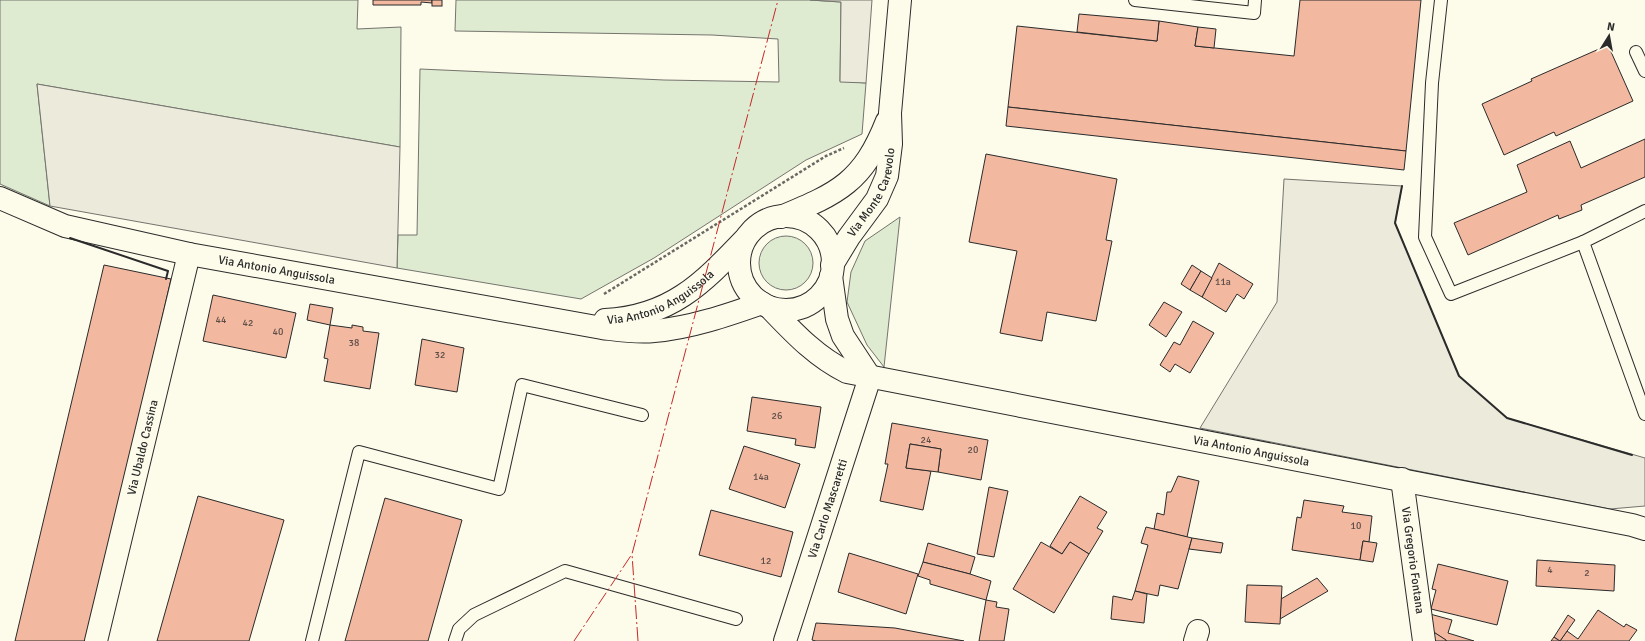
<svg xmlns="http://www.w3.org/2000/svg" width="1645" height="641" viewBox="0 0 1645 641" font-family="Signika,sans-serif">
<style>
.green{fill:#deebd1;stroke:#74746e}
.parking{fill:#eceadb;stroke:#74746e}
.building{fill:#f2b8a0;stroke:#2b2b2b}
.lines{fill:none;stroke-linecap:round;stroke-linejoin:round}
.service-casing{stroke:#2b2b2b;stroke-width:14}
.minor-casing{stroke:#2b2b2b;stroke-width:24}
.path{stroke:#6a6964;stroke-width:2.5;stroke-dasharray:3 2;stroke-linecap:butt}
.service{stroke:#fdfbea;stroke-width:12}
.minor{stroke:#fdfbea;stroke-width:22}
.wall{stroke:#2b2b2b;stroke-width:2}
.power{stroke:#c62828;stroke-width:1;stroke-dasharray:14 3 2 3;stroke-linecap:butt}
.labels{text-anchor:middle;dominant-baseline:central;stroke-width:3;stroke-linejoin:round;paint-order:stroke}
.number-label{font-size:10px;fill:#5d4e48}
.street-label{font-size:12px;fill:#2b2b2b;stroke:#fdfbea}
</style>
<rect width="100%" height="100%" fill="#fdfbea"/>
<!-- green -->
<g class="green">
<path d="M0 0H358L357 29 401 27 400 147 37 84 50 206 0 184Z"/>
<path d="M456 0H810L841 2 840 81 866 83 862 134 806 160 654 258 581 299 397 268 398 235H417L420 69 664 80 779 82 778 39 712 35 455 31Z"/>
<path d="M900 217 884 367 867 345 847 302 851 272 865 241Z"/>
<circle cx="786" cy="263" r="27"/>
</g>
<!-- parking -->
<g class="parking">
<path d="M810 0H872L866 83 840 82 841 2Z"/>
<path d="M37 84 400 147 397 268 50 206Z"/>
<path d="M1284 179 1402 186 1395 223 1459 376 1507 418 1645 458V506L1610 509 1200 428 1277 302Z"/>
</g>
<!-- building -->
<g class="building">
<path d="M373 0H432V3L421 2V5H373Z"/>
<rect x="432" y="0" width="10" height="6"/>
<path d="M1300 0H1421L1406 151 1008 107 1017 26 1157 41 1159 21 1198 27 1195 46 1294 56Z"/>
<path d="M1079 14 1159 21 1157 41 1077 32Z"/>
<path d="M1198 27 1216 29 1214 48 1195 46Z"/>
<path d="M1608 45 1633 101 1556 136 1554 132 1504 155 1482 104 1532 81 1531 79Z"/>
<path d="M1008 107 1406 151 1404 170 1006 126Z"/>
<path d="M1645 139V177L1581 205 1582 210 1559 219 1558 215 1468 255 1454 223 1527 192 1517 165 1570 141 1581 168Z"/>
<path d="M986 154 1117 179 1106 240 1112 241 1096 321 1047 312 1042 341 1000 333 1017 251 969 242Z"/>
<path d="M1219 263 1253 284 1244 299 1237 294 1226 312 1202 297Z"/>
<path d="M104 265 171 279 88 641H15Z"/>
<path d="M1192 265 1201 271 1190 290 1181 284Z"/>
<path d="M1201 271 1212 278 1202 297 1190 290Z"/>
<path d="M213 295 296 313 286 358 203 341Z"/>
<path d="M1164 302 1182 312 1166 337 1149 325Z"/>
<path d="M310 304 333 308 330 325 307 320Z"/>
<path d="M1193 321 1214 333 1190 373 1175 364 1170 372 1160 365 1174 342 1180 345Z"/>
<path d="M330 325 352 328V325L363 327V331L379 333 370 389 324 381 328 359 324 358Z"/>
<path d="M422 339 464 348 457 392 415 385Z"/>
<path d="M752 397 821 407 815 448 795 445 796 439 747 431Z"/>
<path d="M892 423 988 440 981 480 938 472 941 449 910 444 906 468 931 471 923 510 880 501 888 464H885Z"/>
<path d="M910 444 941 449 938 472 906 468Z"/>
<path d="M744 446 800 464 785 508 729 489Z"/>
<path d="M1178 476 1199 481 1187 537 1154 529 1157 513 1164 515 1167 492H1171Z"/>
<path d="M989 487 1008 491 994 557 977 554Z"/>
<path d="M198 496 284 520 249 641H157Z"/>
<path d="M1080 496 1107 512 1097 528 1103 531 1089 554 1070 542 1062 554 1050 546Z"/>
<path d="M385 498 462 520 428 641H345Z"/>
<path d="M1304 500 1344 506 1342 512 1372 516 1369 542 1363 541 1360 560 1292 550 1297 517 1301 518Z"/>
<path d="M711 510 793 532 781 577 699 555Z"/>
<path d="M1146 527 1192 538 1178 589 1160 585 1158 596 1135 591 1148 545 1141 543Z"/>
<path d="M1192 538 1223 543 1221 553 1189 549Z"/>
<path d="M1363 541 1377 543 1373 562 1360 560Z"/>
<path d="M1041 542 1062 554 1070 542 1089 554 1054 613 1013 589Z"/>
<path d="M928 543 975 557 970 574 923 562Z"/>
<path d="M849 553 918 574 906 614 838 592Z"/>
<path d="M1537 560 1615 565 1614 591 1536 586Z"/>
<path d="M923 562 970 574 991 581 986 600 930 584V580L918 576Z"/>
<path d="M1438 564 1508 581 1497 625 1431 609 1436 590 1432 589Z"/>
<path d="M1317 578 1328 591 1280 619 1281 599Z"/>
<path d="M1247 585 1282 586 1280 624 1245 622Z"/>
<path d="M1135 591 1147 594 1144 623 1111 619 1113 596 1132 600Z"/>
<path d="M986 600 997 602 996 607 1009 609 1004 641H979Z"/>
<path d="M1598 610 1624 627 1626 624 1637 630 1629 641H1551L1554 637 1560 641 1567 631 1578 639Z"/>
<path d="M1430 614 1452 620 1448 633 1474 641H1447L1432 631Z"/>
<path d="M1568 615 1575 620 1560 641 1554 637Z"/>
<path d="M816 623 895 628 964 641H816L812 640Z"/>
<path d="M1432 631 1446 640V641H1433Z"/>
</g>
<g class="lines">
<!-- service casing -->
<g class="service-casing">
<g id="service">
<path d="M1135 0 1254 13 1255 0"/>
<path d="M1441 0 1432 83 1425 237 1451 294 1583 242"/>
<path d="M1636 52 1645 71"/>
<path d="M1645 211 1583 242 1645 414"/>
<path d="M312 641 359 452 499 489 522 385 642 415"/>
<path d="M455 641 459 629 474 615 565 571 736 619"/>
</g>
</g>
<!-- minor casing -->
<g class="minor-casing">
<g id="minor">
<path id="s1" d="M0 198 65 226 189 254 602 328C619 330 637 333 654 331 690 328 728 315 762 303"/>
<circle cx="786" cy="263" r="47"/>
<path d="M781 217C839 193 863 182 887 121"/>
<path id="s2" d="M832 265 849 237 877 199 887 176 891 144 890 113 900 0"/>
<path d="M831 276 837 319 843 336 870 377"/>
<path id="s3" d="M769 307C793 332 816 357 847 372L1632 525 1645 529"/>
<path id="s4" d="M605 320C670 317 702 284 744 240"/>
<path id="s5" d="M1402 479 1424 641"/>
<path id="s6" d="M96 641 189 254"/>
<path id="s7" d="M785 641 870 377"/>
<path d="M1195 641 1198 631"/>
</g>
</g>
<!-- path -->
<path class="path" d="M604 294 826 156 844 148"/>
<!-- service -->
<use href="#service" class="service"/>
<!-- minor -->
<use href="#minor" class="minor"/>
<!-- wall -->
<g class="wall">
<path d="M1402 186 1395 223 1459 376 1507 418 1632 455"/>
<path d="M70 238 168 271 166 279"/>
</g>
<!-- power -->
<g class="power">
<path d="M574 641 632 554"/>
<path d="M638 641 632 554 778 0"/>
</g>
</g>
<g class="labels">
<!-- number labels -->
<g class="number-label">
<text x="1223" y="282">11a</text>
<text x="221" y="320">44</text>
<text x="248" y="323">42</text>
<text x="278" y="332">40</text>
<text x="354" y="343">38</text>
<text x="440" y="355">32</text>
<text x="777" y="416">26</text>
<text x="926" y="440">24</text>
<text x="973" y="450">20</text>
<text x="761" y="477">14a</text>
<text x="1356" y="526">10</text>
<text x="766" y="561">12</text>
<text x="1550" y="570">4</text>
<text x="1587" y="573">2</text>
</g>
<!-- street labels -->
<g class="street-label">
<text stroke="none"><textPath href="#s2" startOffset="84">Via Monte Carevolo</textPath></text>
<text stroke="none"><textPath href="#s1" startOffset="287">Via Antonio Anguissola</textPath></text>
<text stroke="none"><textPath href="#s4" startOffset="61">Via Antonio Anguissola</textPath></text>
<text stroke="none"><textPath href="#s6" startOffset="199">Via Ubaldo Cassina</textPath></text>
<text stroke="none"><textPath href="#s3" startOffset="514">Via Antonio Anguissola</textPath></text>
<text stroke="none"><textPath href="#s7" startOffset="139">Via Carlo Mascaretti</textPath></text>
<text stroke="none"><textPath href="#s5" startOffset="82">Via Gregorio Fontana</textPath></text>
</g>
</g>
<!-- north arrow -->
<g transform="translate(1609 36) rotate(11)" stroke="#fdfbea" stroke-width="3" paint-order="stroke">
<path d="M0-3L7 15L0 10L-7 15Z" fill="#2b2b2b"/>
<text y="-6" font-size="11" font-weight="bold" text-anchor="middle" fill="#2b2b2b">N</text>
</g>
</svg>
